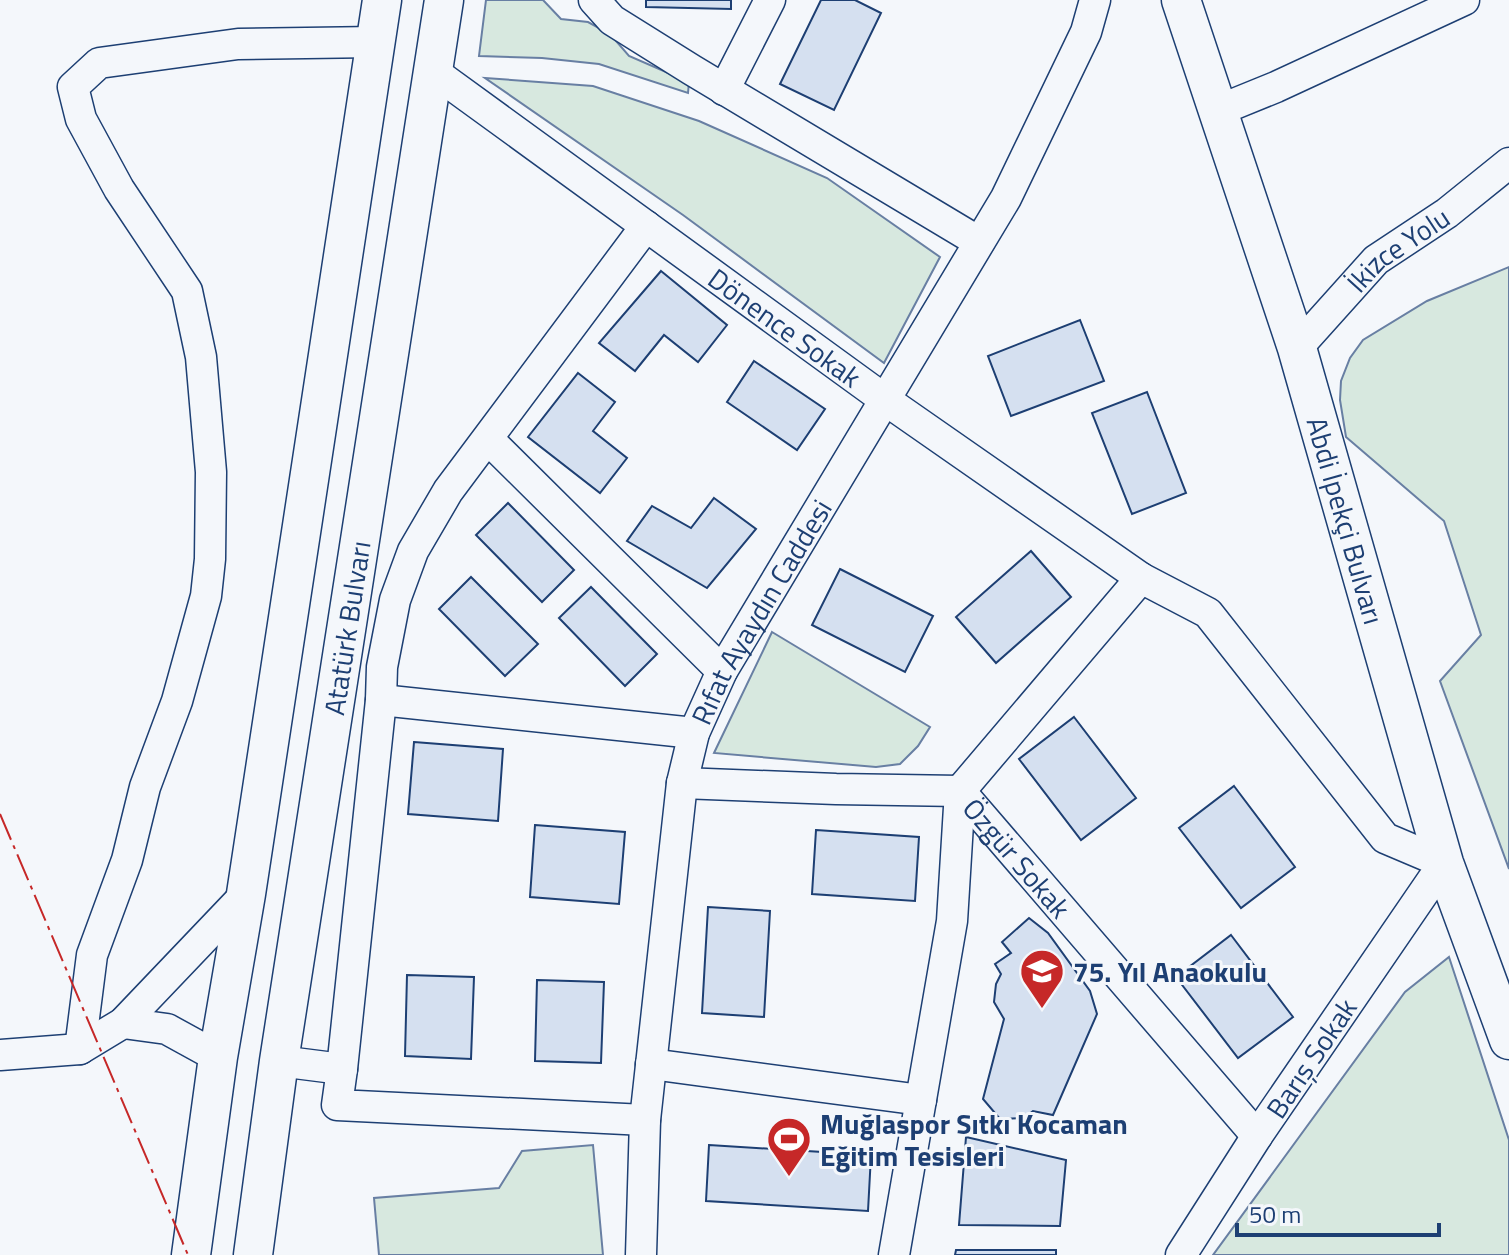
<svg xmlns="http://www.w3.org/2000/svg" width="1509" height="1255" viewBox="0 0 1509 1255" font-family="'Titillium Web',sans-serif">
<style>
.green{fill:#d7e8df;stroke:#687fa3;stroke-width:2}
.building{fill:#d5e0f0;stroke:#1d3f73;stroke-width:2}
.lines{fill:none;stroke-linecap:round;stroke-linejoin:round}
.minor-casing{stroke:#1d3f73;stroke-width:33}
.major-casing{stroke:#1d3f73;stroke-width:41}
.minor{stroke:#f4f7fb;stroke-width:30}
.major{stroke:#f4f7fb;stroke-width:38}
.power{stroke:#c62828;stroke-width:2;stroke-dasharray:28 6 4 6;stroke-linecap:butt}
.labels{text-anchor:middle;dominant-baseline:central;stroke-width:6;stroke-linejoin:round;paint-order:stroke}
.street-label{font-size:28px;fill:#1d3f73;stroke:#f4f7fb}
.poi-label{font-size:28px;font-weight:bold;fill:#1d3f73;stroke:#f4f7fb;text-anchor:start}
</style>
<rect width="100%" height="100%" fill="#f4f7fb"/>
<!-- green -->
<g class="green">
<path d="M486 0H543L561 19 588 22 610 34 629 56 689 82 688 93 599 64 542 58 479 56Z"/>
<path d="M485 78 593 86 699 121 827 178 940 257 884 363 683 215Z"/>
<path d="M1509 267V869L1440 681 1481 635 1444 521 1346 437 1340 400 1341 381 1350 358 1363 340 1427 301Z"/>
<path d="M772 632 930 727 918 746 900 764 876 767 714 753Z"/>
<path d="M1449 957 1509 1140V1255H1213L1405 992Z"/>
<path d="M593 1145 603 1255H379L374 1198 499 1188 522 1151Z"/>
</g>
<!-- building -->
<g class="building">
<path d="M646 0H731V9L646 7Z"/>
<path d="M821 0H855L881 13 834 110 780 84Z"/>
<path d="M661 271 727 325 698 362 664 335 635 371 599 343Z"/>
<path d="M1080 320 1104 381 1011 416 988 356Z"/>
<path d="M754 361 825 409 797 450 727 402Z"/>
<path d="M578 373 615 402 593 431 627 458 600 493 528 437Z"/>
<path d="M1147 392 1186 493 1132 514 1092 413Z"/>
<path d="M714 498 756 529 707 588 627 541 652 506 691 528Z"/>
<path d="M508 503 574 570 542 602 476 535Z"/>
<path d="M1031 551 1071 597 996 663 956 617Z"/>
<path d="M840 569 933 616 905 672 812 625Z"/>
<path d="M471 577 538 644 505 676 439 609Z"/>
<path d="M591 587 657 654 625 686 559 618Z"/>
<path d="M1074 717 1136 798 1081 840 1019 759Z"/>
<path d="M414 742 503 749 498 821 408 814Z"/>
<path d="M1234 786 1295 867 1241 908 1179 828Z"/>
<path d="M535 825 625 832 619 904 530 897Z"/>
<path d="M816 830 919 837 915 901 812 894Z"/>
<path d="M708 907 770 911 764 1017 702 1013Z"/>
<path d="M1029 918 1048 933 1090 991 1097 1014 1053 1115 1033 1111 1024 1118 1000 1119 983 1099 1004 1019 994 1002 996 984 1001 974 995 964 1011 953 1002 942Z"/>
<path d="M1231 935 1293 1017 1238 1058 1176 977Z"/>
<path d="M407 975 474 977 471 1059 405 1056Z"/>
<path d="M537 980 604 982 601 1063 535 1061Z"/>
<path d="M966 1137 1066 1160 1060 1226 959 1225Z"/>
<path d="M709 1145 871 1155 868 1211 706 1201Z"/>
<path d="M956 1250H1056V1255H955Z"/>
</g>
<g class="lines">
<!-- minor casing -->
<g class="minor-casing">
<g id="minor">
<path d="M594 0 612 20 692 70 979 242"/>
<path id="s1" d="M434 72 884 399 1141 578 1208 613 1385 838 1444 863 1257 1136 1181 1255"/>
<path d="M724 90 770 0"/>
<path d="M1217 111 1276 87 1464 0"/>
<path id="s2" d="M1297 348 1376 260 1447 213 1509 163"/>
<path d="M488 439 722 671"/>
<path d="M381 700 694 733"/>
<path id="s3" d="M682 783 836 789 960 791 1257 1136"/>
<path d="M123 1023 167 1029 218 1057"/>
<path d="M80 1049 92 955 127 860 145 787 177 701 206 596 210 559 211 472 201 357 187 291 119 189 81 119 73 87 99 63 238 44 376 42"/>
<path d="M0 1055 80 1049 123 1023 246 894"/>
<path d="M279 1061 342 1069"/>
<path d="M651 1064 921 1100"/>
<path d="M645 1120 337 1105 342 1069 381 700 382 667 395 600 413 551 448 491 646 226"/>
<path id="s4" d="M641 1255 645 1120 682 783 694 733 722 671 1006 198 1086 32 1095 0"/>
<path d="M894 1255 952 921 960 791 1141 578"/>
</g>
</g>
<!-- major casing -->
<g class="major-casing">
<g id="major">
<path id="s5" d="M1181 0 1297 348 1444 863 1509 1040"/>
<path d="M191 1255 218 1057 246 894 382 0"/>
<path id="s6" d="M253 1255 279 1061 444 0"/>
</g>
</g>
<!-- minor -->
<use href="#minor" class="minor"/>
<!-- major -->
<use href="#major" class="major"/>
<!-- power -->
<path class="power" d="M0 814 188 1255"/>
</g>
<!-- icons -->
<defs>
<g id="school-pin" transform="scale(2.3)"><path d="M0 17L-7.5 6A9.5 9.5 0 1 1 7.5 6Z" fill="#c62828" stroke="#f4f7fb"/><path d="M0-5L7-2L0 1L-7-2ZM-4 1L0 2.5L4 1V4Q0 6-4 4Z" fill="#fff"/></g>
<g id="stadium-pin" transform="scale(2.3)"><path d="M0 17L-7.5 6A9.5 9.5 0 1 1 7.5 6Z" fill="#c62828" stroke="#f4f7fb"/><path d="M0-5a6.5 5 0 1 0 0 10a6.5 5 0 1 0 0-10ZM-3.5-1.8h7v3.6h-7Z" fill="#fff"/></g>
</defs>
<g fill-rule="evenodd">
<use href="#school-pin" x="1042" y="971"/>
<use href="#stadium-pin" x="789" y="1139"/>
</g>
<g class="labels">
<!-- street labels -->
<g class="street-label">
<text stroke="none"><textPath href="#s2" startOffset="142">İkizce Yolu</textPath></text>
<text stroke="none"><textPath href="#s1" startOffset="434">Dönence Sokak</textPath></text>
<text stroke="none"><textPath href="#s5" startOffset="546">Abdi İpekçi Bulvarı</textPath></text>
<text stroke="none"><textPath href="#s4" startOffset="664">Rıfat Ayaydın Caddesi</textPath></text>
<text stroke="none"><textPath href="#s6" startOffset="634">Atatürk Bulvarı</textPath></text>
<text stroke="none"><textPath href="#s3" startOffset="366">Özgür Sokak</textPath></text>
<text transform="translate(1311 1058) rotate(-56)">Barış Sokak</text>
</g>
<!-- poi labels -->
<g class="poi-label">
<text x="1073" y="971">75. Yıl Anaokulu</text>
<text x="820" y="1123">Muğlaspor Sıtkı Kocaman<tspan x="820" dy="32">Eğitim Tesisleri</tspan></text>
</g>
</g>
<!-- scale -->
<path d="M1237 1223v12h202v-12" fill="none" stroke="#1d3f73" stroke-width="4"/>
<text x="1249" y="1223" font-size="24" fill="#1d3f73" stroke="#f4f7fb" stroke-width="6" paint-order="stroke">50 m</text>
</svg>
